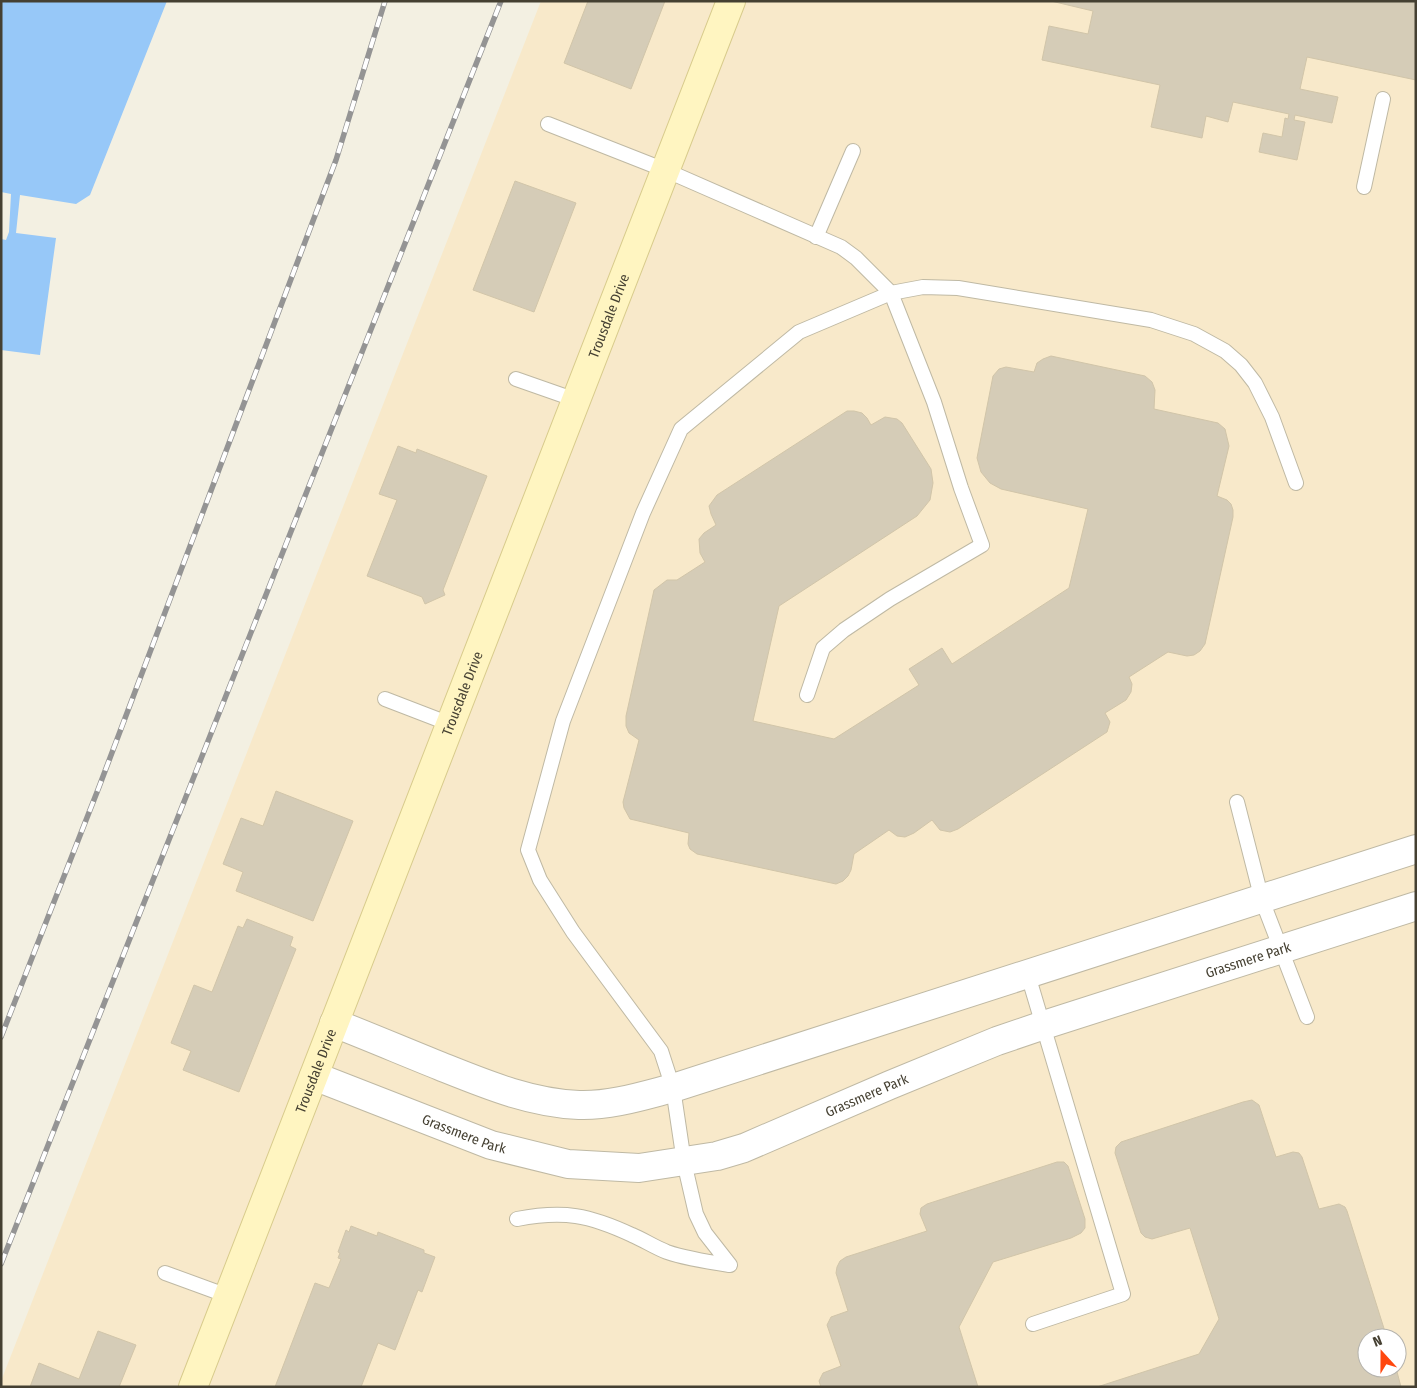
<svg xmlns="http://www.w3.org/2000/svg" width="1417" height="1388" viewBox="0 0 1417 1388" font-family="'Fira Sans Condensed',sans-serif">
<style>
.commercial{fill:#f8e9ca;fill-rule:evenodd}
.water{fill:#97c8f8}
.building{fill:#d5ccb7;stroke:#d1c5a9}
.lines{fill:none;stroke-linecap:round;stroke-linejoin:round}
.lane-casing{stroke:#bfb9a4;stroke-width:16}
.street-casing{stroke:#bfb9a4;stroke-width:30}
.secondary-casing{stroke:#d8cb8c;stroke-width:30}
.lane{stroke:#fff;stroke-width:14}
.street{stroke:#fff;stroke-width:28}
.secondary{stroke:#fff5c1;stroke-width:28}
.rail-casing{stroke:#949494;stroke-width:5.5}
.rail{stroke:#fff;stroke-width:4;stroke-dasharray:11;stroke-linecap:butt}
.labels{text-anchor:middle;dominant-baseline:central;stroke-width:4;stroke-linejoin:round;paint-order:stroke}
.street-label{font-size:14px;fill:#454032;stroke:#fff}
</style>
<rect width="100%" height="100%" fill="#f3f0e2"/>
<!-- commercial -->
<path class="commercial" d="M541 1H1416V1387H1V1381ZM1367 1338H1397V1368H1367Z"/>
<!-- water -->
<path class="water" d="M1 1H167L90 195 76 204 20 195 16 233 56 238 40 355 1 350V239L6 240 9 232 11 194 1 192Z"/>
<!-- building -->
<g class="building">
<path d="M588 1H665L631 89 564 63Z"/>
<path d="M1051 1H1416V80L1307 57 1300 89 1338 97 1332 123 1295 115 1294 120 1305 122 1297 160 1259 152 1263 133 1282 137 1285 118 1288 119 1289 114 1233 102 1228 122 1206 116 1202 138 1151 127 1160 85 1042 60 1049 26 1088 34 1093 11Z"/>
<path d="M515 181 576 203 534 312 473 290Z"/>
<path d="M1051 356 1145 376 1152 382 1155 390 1154 409 1218 423 1225 429 1229 446 1217 496 1227 500 1231 504 1233 510V517L1205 644 1200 651 1194 655 1187 656 1168 652 1129 677 1132 684 1131 692 1126 700 1105 713 1110 722 1107 732 958 829 950 832 940 830 932 820 914 833 905 837 897 836 889 830 854 854 851 870 848 876 843 881 836 884 697 854 690 849 688 844 689 833 630 819 624 808 623 802 639 740 629 733 626 726V716L654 590 667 580H677L705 562 700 553 699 539 704 533 716 525 711 514 709 506 717 495 847 411H854L862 413 867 418 871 425 885 417 897 419 902 423 931 469 933 483 930 500 917 516 779 606 753 721 834 739 919 685 909 669 942 648 952 664 1069 588 1088 509 1001 489 990 483 981 472 977 458 993 376 999 369 1006 367 1034 372 1037 363 1043 359Z"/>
<path d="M398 446 416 453 417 449 487 476 443 590 445 595 425 604 422 597 367 576 397 500 379 494Z"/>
<path d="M276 791 353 821 313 921 236 891 243 872 223 864 241 818 263 826Z"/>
<path d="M247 919 293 937 290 946 296 949 239 1092 183 1070 191 1051 171 1043 194 985 212 992 238 926 243 928Z"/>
<path d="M1252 1100 1259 1105 1276 1157 1293 1152 1299 1153 1302 1157 1319 1209 1339 1204 1345 1207 1347 1211 1387 1338H1367V1368H1396L1401 1387H1097L1199 1354 1219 1319 1190 1228 1152 1239 1145 1237 1141 1233 1115 1153 1116 1147 1121 1142 1243 1102Z"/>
<path d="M1057 1162H1064L1068 1166 1085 1219V1228L1081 1233 1071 1238 993 1262 959 1327 978 1387H821L819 1381 823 1373 841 1366 827 1325 831 1317 848 1311 836 1273 837 1267 840 1261 846 1257 927 1231 920 1214 921 1208 927 1204Z"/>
<path d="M351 1226 377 1236 378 1232 424 1250V1253L435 1257 422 1292 418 1290 395 1350 378 1343 361 1387H275L315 1283 329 1288 341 1259 338 1258 340 1253 338 1252 346 1230 349 1232Z"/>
<path d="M98 1331 136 1345 119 1387H30L39 1363 79 1379Z"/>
</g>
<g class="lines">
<!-- lane casing -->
<g class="lane-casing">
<g id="lane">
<path d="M1364 187 1383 99"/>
<path d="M816 237 853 151"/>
<path d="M516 379 576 400"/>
<path d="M807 695 823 648 844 630 890 599 982 545 961 488 934 402 891 293 923 287 958 288 1151 320 1194 334 1225 351 1241 365 1255 383 1272 417 1296 483"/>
<path d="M385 699 450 724"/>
<path d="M1237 802 1262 900 1307 1017"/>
<path d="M1028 975 1123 1294 1033 1324"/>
<path d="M517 1219C564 1210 589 1215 632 1235 644 1240 654 1247 667 1252 687 1259 709 1262 730 1265L705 1233 696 1214 684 1162 673 1088 661 1051 573 932 540 880 528 850 563 721 643 513 681 429 799 332 891 293 856 258 841 247 665 170 548 124"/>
<path d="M165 1273 228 1296"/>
</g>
</g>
<!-- street casing -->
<g class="street-casing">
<g id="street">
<path d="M334 1023C370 1037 405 1052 440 1066 485 1084 530 1103 579 1105 611 1106 642 1096 673 1088L1416 849"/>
<path id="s1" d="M314 1076 491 1145 568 1164 639 1168 717 1156 744 1148 890 1085 997 1041 1044 1025 1416 906"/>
</g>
</g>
<!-- secondary casing -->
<g class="secondary-casing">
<g id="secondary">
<path id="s2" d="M193 1387 731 1"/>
</g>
</g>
<!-- lane -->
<use href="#lane" class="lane"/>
<!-- street -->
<use href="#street" class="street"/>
<!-- secondary -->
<use href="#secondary" class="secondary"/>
<!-- rail casing -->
<g class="rail-casing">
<g id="rail">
<path d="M1 1037 99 787 336 160 385 1"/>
<path d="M1 1264 501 1"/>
</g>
</g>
<!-- rail -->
<use href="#rail" class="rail"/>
</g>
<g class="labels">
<!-- street labels -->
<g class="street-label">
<text stroke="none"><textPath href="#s2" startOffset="1149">Trousdale Drive</textPath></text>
<text stroke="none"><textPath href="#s2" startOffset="744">Trousdale Drive</textPath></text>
<text stroke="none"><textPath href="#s1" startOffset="986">Grassmere Park</textPath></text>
<text stroke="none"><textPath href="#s2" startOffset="339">Trousdale Drive</textPath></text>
<text stroke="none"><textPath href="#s1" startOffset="581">Grassmere Park</textPath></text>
<text stroke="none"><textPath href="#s1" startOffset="161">Grassmere Park</textPath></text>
</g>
</g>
<!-- border -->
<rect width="1417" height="1388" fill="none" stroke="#454032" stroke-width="5"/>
<!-- north arrow -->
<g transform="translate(1382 1353) rotate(339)"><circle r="24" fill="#ffffff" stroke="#b5b3ad"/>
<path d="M0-4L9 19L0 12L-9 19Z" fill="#ff470e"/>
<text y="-8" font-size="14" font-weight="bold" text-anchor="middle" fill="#454032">N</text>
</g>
</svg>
